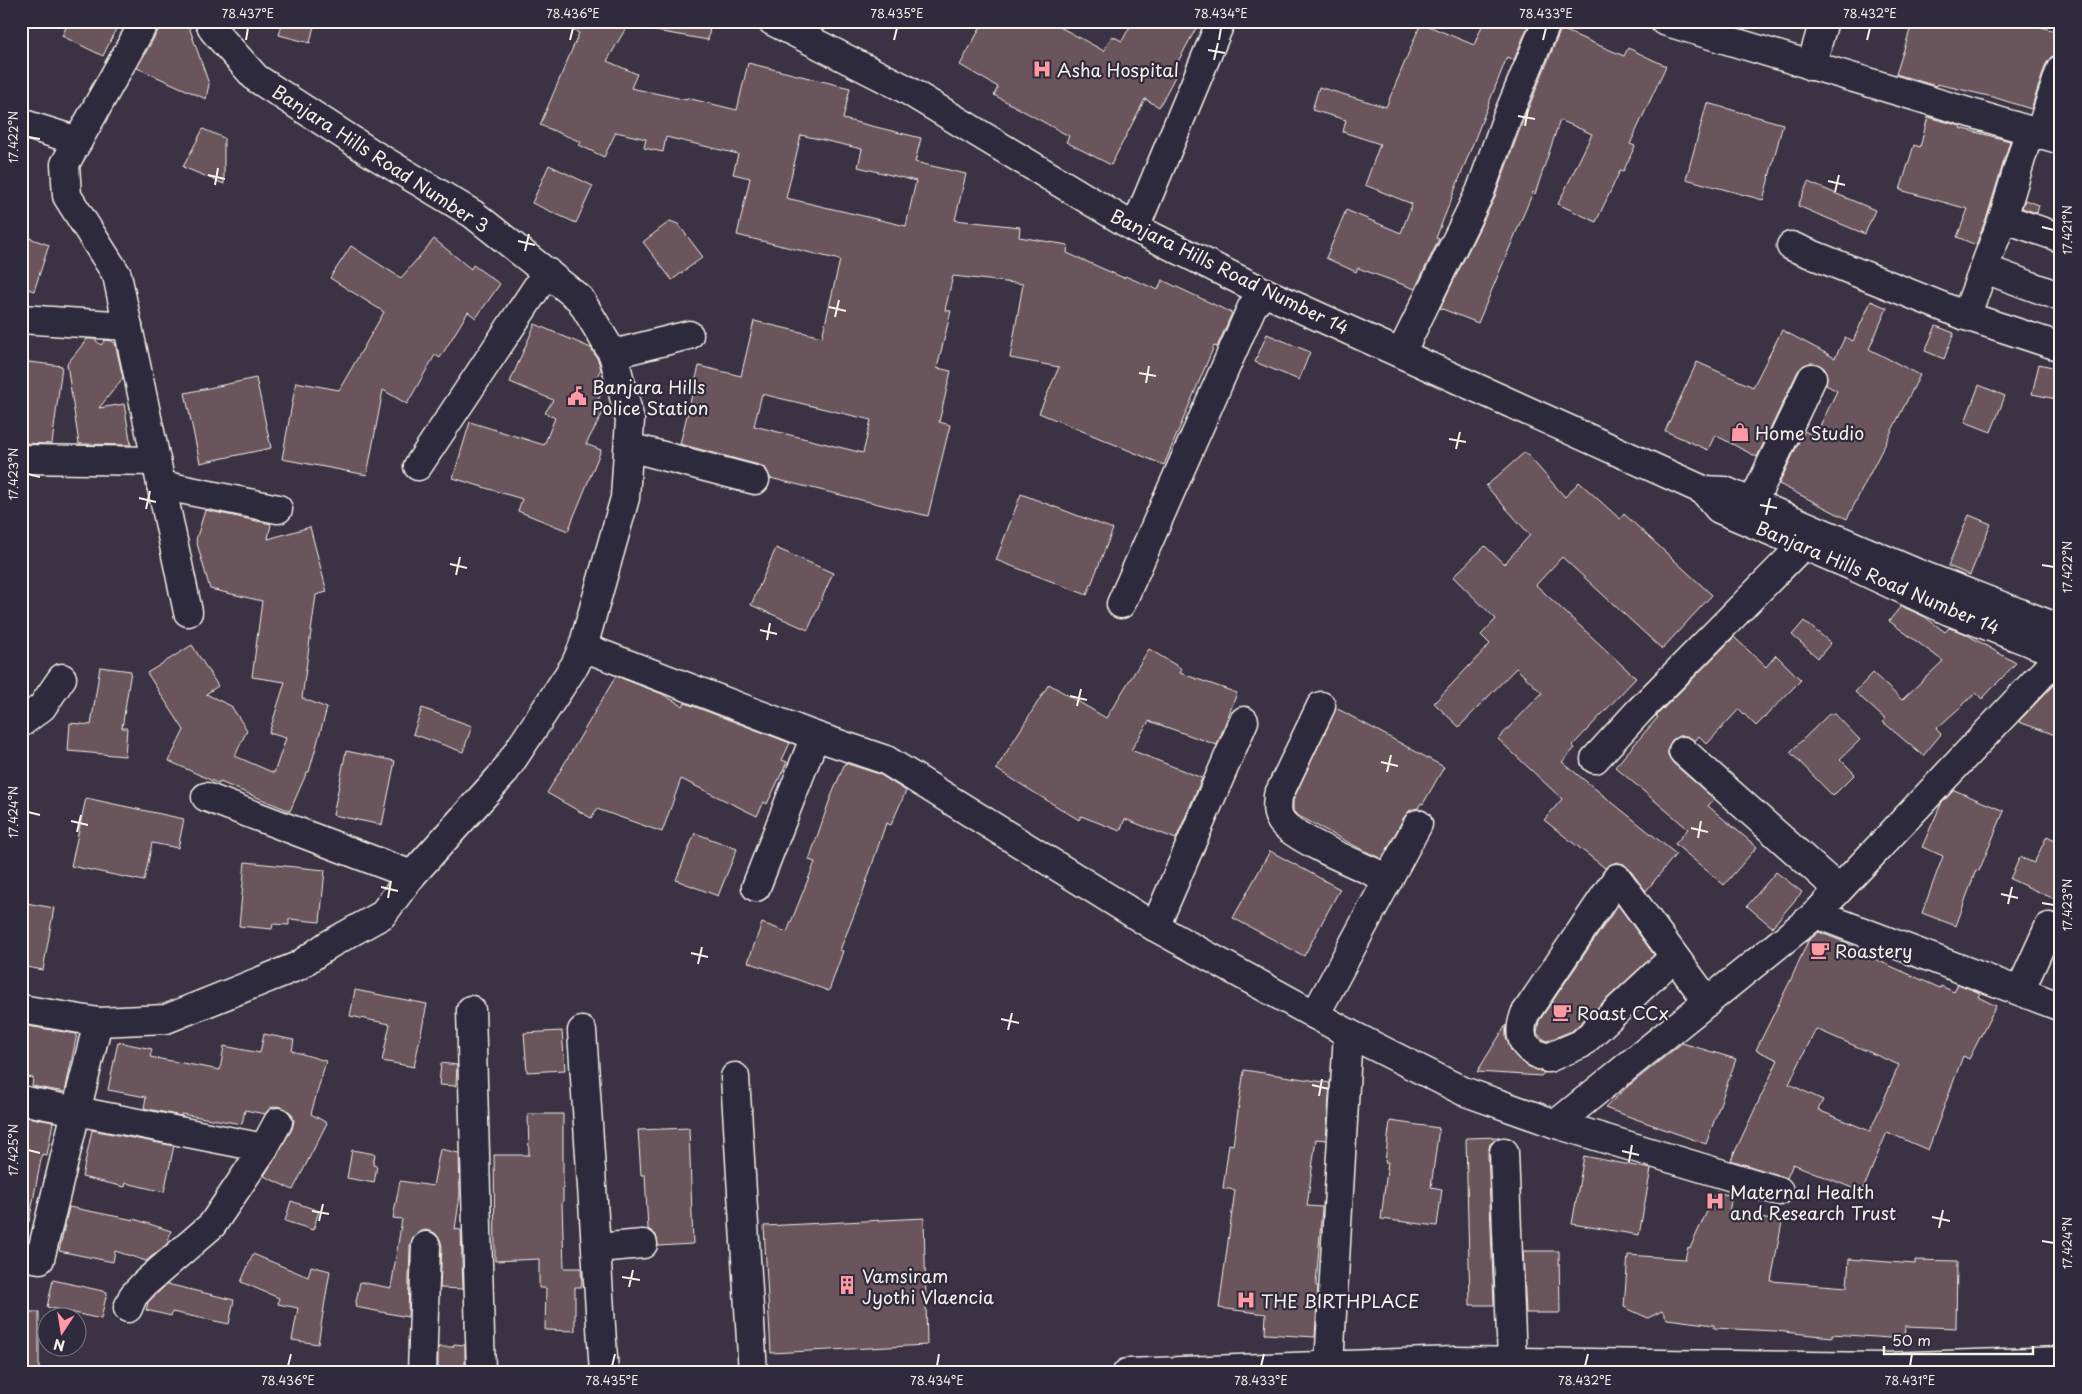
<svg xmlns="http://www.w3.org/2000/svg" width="2082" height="1394" viewBox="0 0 2082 1394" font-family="'Playpen Sans',sans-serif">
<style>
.building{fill:#6b545c;stroke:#f4f1e8;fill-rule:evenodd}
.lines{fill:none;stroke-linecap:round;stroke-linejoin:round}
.minor-casing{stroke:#f4f1e8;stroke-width:31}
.major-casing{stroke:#f4f1e8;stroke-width:31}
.minor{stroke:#2f2a3d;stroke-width:28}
.major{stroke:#2f2a3d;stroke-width:28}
.ticks{fill:none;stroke:#f4f1e8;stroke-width:2}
.labels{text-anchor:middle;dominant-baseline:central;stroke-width:4.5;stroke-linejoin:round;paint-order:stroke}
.poi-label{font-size:18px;fill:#f4f1e8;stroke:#2f2a3d;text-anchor:start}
.street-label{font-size:18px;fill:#f4f1e8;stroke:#2f2a3d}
.neatline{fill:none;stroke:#f4f1e8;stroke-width:2}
.ticks-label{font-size:12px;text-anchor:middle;fill:#f4f1e8}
</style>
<rect width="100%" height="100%" fill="#3b3243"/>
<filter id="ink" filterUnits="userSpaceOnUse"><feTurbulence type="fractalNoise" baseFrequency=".02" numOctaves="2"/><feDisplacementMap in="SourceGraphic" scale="10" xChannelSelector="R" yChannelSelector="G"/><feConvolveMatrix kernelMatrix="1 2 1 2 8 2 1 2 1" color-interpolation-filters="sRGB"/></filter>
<g filter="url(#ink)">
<!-- building -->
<g class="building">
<path d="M69 21H120L103 56 62 36Z"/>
<path d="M161 21H187L209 84 206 99 137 68 159 29Z"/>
<path d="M283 21H315L310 43 279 35Z"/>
<path d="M559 21H630L607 61 637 74 631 88 687 100V98L737 110 748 63 850 88 843 119 921 138 915 162 966 174 955 220 1020 227 1019 237 1068 245 1067 253 1124 278 1125 276 1158 290 1162 280 1232 313 1217 347 1214 346 1164 465 1039 413 1059 367 1010 358 1023 284 953 276 945 310 951 311 937 368 951 371 939 422 950 425 928 516 770 478 766 469 759 465 680 444 699 366 741 376 754 321 822 337 840 260 737 235 750 178 733 174 738 154 666 137 663 152 644 148 646 139 616 132 604 157 579 145 581 142 540 125 579 33ZM801 135 862 149 858 167 916 181 906 226 786 198ZM762 394 871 420 863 453 754 426Z"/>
<path d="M650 21H711L708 40 650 30Z"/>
<path d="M984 21H1049L1104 51 1112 36 1122 41 1133 21H1200L1174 69 1178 71 1159 107 1145 99 1111 165 1066 142 1069 136 994 95 998 87 960 65Z"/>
<path d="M1484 21H1530L1514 60 1507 57 1436 238 1439 239 1415 289 1358 268 1356 272 1326 258 1346 210 1401 233 1412 204 1365 185 1380 144 1343 132 1346 120 1312 110 1319 87 1386 107 1421 23 1474 45Z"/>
<path d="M1913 21H2022L2061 33V54L2051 57 2046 64 2031 109 1993 97 1937 84 1936 86 1896 74Z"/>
<path d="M1561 29 1624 56 1628 48 1666 66 1630 144 1635 146 1623 172 1620 171 1596 222 1558 204 1592 134 1560 120 1535 194 1533 192 1478 323 1440 308 1494 199 1521 126Z"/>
<path d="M1707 103 1783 124 1763 200 1686 179Z"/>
<path d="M1928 117 1961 126 1960 128 2010 141 1988 213 1976 245 1957 237 1968 209 1900 190 1914 145 1920 147Z"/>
<path d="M203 129 224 138V184L183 167Z"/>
<path d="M549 165 593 186 576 223 532 203Z"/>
<path d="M1808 182 1875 210 1865 234 1798 206Z"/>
<path d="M2025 200 2039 205 2037 213 2022 208Z"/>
<path d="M670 221 678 224 703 257 672 280 643 242Z"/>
<path d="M21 235 49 245 34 291 21 287Z"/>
<path d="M434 239 471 269 473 265 500 284 476 318 468 312 440 358 435 355 407 404 383 390 367 475 282 459 296 382 339 390 384 312 330 278 351 246 401 278Z"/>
<path d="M1871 301 1887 308 1869 349 1920 375 1847 519 1779 484 1804 431 1815 436 1837 391 1826 385 1827 376 1825 369 1818 364 1810 363 1804 365 1798 371 1757 457 1715 435 1708 450 1665 431 1697 362 1753 387 1782 330 1835 358 1845 337 1853 341Z"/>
<path d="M535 324 591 348 598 360 601 369 593 383 604 388 596 404 605 409 586 444 601 450 568 531 518 511 522 499 453 478 470 422 544 445 555 418 545 413 553 400 510 382Z"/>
<path d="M1936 326 1954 333 1944 359 1925 351Z"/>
<path d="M1267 334 1310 352 1299 380 1255 362Z"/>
<path d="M87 339H94L101 345 105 340 112 341 115 343 123 378 99 408 124 404 131 445 79 444 67 364Z"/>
<path d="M21 361 62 366 52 444 21 443Z"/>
<path d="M2039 364 2061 369V400L2032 394Z"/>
<path d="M256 378 271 448 200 463 185 393Z"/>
<path d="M1979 385 2005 396 1991 432 1965 422Z"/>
<path d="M1525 452 1565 497 1579 482 1620 519 1624 514 1712 595 1662 649 1562 557 1536 585 1636 678 1572 746 1575 748 1562 762 1676 854 1646 891 1624 864 1616 862 1605 868 1544 820 1562 799 1498 739 1542 693 1516 668 1459 727 1434 703 1490 644 1481 635 1496 619 1453 577 1485 546 1504 564 1530 535 1486 486Z"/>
<path d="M1021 494 1113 529 1087 595 996 560Z"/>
<path d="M205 510 271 524 268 539 310 527 327 592 316 595 302 698 327 708 309 772H307L290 811 220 782 219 784 169 761 184 730 147 673 192 645 218 686 206 694 231 706 247 730 235 756 274 773 286 738 269 733 285 682 252 677 262 601 210 589 196 540Z"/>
<path d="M1969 515 1991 524 1970 575 1948 566Z"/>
<path d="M776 548 833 573 808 630 751 605Z"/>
<path d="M1901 606 1925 617 1945 632 1949 628 1964 633 2016 663 1982 699 1976 693 1936 729 1941 734 1923 756 1883 722 1885 719 1855 692 1873 673 1902 700 1943 661 1889 621Z"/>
<path d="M1804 621 1831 643 1818 658 1792 635Z"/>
<path d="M1734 637 1766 667 1776 655 1801 680 1756 726 1739 709 1707 744 1699 736 1695 741 1687 736H1679L1672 740 1668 747V755L1673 763 1714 799 1708 806 1757 847 1724 885 1675 844 1688 829 1615 767 1658 717 1656 716Z"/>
<path d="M1149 649 1182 669 1180 673 1237 693 1217 745 1149 721 1131 750 1202 778 1176 839 1125 819 1120 831 1081 816 1079 820 996 769 1049 684 1106 718Z"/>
<path d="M100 667 131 671 122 728H127L125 756 68 751 70 723 91 725Z"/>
<path d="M616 676 662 694 683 706 685 703 790 743 782 760 787 762 767 804 764 802 757 816 681 779 662 832 597 809 591 818 547 793Z"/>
<path d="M2061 677V737L2019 722V721Z"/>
<path d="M422 708 472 726 463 752 413 734Z"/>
<path d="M1336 708 1444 767 1423 804 1421 803 1418 808 1410 810 1404 817 1382 859 1359 848 1297 815 1293 811V800Z"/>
<path d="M1829 714H1835L1860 740 1840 759 1855 774 1833 796 1790 752Z"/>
<path d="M346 751 395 761 382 825 333 815Z"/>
<path d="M845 763 879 774 906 791 891 825 886 823 862 895 840 950 843 951 829 991 748 962 762 923 787 932 815 862 809 860 830 799Z"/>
<path d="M1954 790 2004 811 1979 871 1976 870 1956 926 1922 913 1943 856 1922 847 1941 804Z"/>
<path d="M86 798 184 819 178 848 152 843 144 881 71 866Z"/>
<path d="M695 833 737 849 718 896 676 880Z"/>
<path d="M2047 836 2061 843V902L2010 879 2020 857 2034 863Z"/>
<path d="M1270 851 1340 889 1304 956 1233 918Z"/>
<path d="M245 862 325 870 320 922 289 919V925L273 924 272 929 239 926Z"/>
<path d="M1776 872 1802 892 1772 927 1747 906Z"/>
<path d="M21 902 54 908 43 970 21 966Z"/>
<path d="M1618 905 1654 955 1572 1031 1547 1041 1542 1038 1537 1033 1539 1021Z"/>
<path d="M1819 932 1854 946 1852 949 1940 988 1941 986 1954 992 1958 984 1980 993 1978 997 1996 1006 1969 1059 1963 1056 1928 1150 1887 1132 1862 1192 1793 1164 1787 1178 1731 1160 1778 1060 1756 1050 1791 979 1808 941ZM1816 1029 1899 1065 1870 1131 1818 1110 1823 1100 1789 1084Z"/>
<path d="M355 990 427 1004 414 1067 382 1061 390 1024 350 1016Z"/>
<path d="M21 1025 77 1034 65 1092 32 1086 33 1078 21 1076Z"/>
<path d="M1506 1025V1038L1512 1052 1526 1065 1544 1073 1541 1076 1477 1072Z"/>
<path d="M562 1031 565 1070 527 1072 524 1033Z"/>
<path d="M264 1034 294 1040 292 1051 326 1061 311 1114 327 1123 293 1190 264 1176 292 1129 294 1121 292 1114 286 1109 277 1106 270 1108 265 1114 245 1110 242 1124 181 1114V1116L144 1108 146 1097 108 1090 118 1042 152 1049 150 1057 220 1070 224 1046 260 1053Z"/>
<path d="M1682 1043 1736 1059 1706 1144 1605 1108 1626 1088Z"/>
<path d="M441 1063 457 1065 456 1086 439 1085Z"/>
<path d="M1244 1070 1330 1083 1326 1140 1316 1139 1307 1206 1322 1207 1316 1286H1318L1315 1337 1265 1334 1266 1314 1219 1308 1235 1190 1223 1188 1229 1144 1233 1145Z"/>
<path d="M528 1114H563V1202H562L564 1268H581L582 1287H575V1331L545 1330 546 1288H539V1259L495 1261 494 1155H529Z"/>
<path d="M21 1116 53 1122 47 1155 42 1154 29 1222 21 1221Z"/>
<path d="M1390 1121 1439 1128 1431 1187 1442 1189 1437 1226 1381 1219 1388 1162H1385Z"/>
<path d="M689 1128 693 1244 658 1246 656 1235 648 1229 645 1175H641L638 1130Z"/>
<path d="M92 1130 174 1146 164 1192 126 1183 125 1187 82 1177Z"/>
<path d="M1500 1137 1490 1144 1488 1153 1494 1305H1470L1466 1138Z"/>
<path d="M440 1149 459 1153 460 1195 455 1229 461 1230 463 1289 440 1288 442 1246 440 1239 435 1233 426 1230 419 1232 413 1237 410 1245 408 1317 355 1307 360 1282 391 1288 402 1219 393 1218 400 1181 433 1186Z"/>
<path d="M352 1150 375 1154 373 1165 377 1166 374 1183 347 1178Z"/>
<path d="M1584 1156 1651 1169 1639 1235 1572 1224Z"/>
<path d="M1716 1192 1732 1196 1729 1212 1782 1222 1771 1281 1847 1287 1849 1259 1915 1264V1260L1957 1261 1956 1328 1905 1326 1904 1339 1832 1334V1337L1775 1331 1714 1328V1325L1667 1319 1662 1311 1648 1318 1624 1307 1628 1255 1685 1259 1688 1247 1690 1248Z"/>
<path d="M291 1201 319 1211 313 1230 285 1221Z"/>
<path d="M69 1207 134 1220V1219L171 1231 167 1244 146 1261 115 1251 113 1262 59 1251Z"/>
<path d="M924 1218 927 1345 771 1353 764 1226Z"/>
<path d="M1523 1251H1559L1560 1313H1526Z"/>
<path d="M253 1254 308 1277 311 1266 330 1271 318 1344 292 1340 298 1308 278 1304 279 1298 241 1282Z"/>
<path d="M53 1280 107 1292 101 1319 47 1307Z"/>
<path d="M167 1284 234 1300 229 1324 172 1312 171 1316 146 1310 148 1302Z"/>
<rect x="21" y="1312" width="18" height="61"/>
<path d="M454 1344 465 1345V1373L438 1371V1347H453Z"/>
</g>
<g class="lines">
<!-- minor casing -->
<g class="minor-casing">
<g id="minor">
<path d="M145 21 65 164 67 196 117 275 188 612"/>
<path d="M772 21 902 87 1135 228 1264 292 1703 490 1725 491 1919 574 2061 629"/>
<path d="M1664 21 2061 140"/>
<path d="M1811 66 1824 21"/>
<path d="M21 123 78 141"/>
<path d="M2039 135 2061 69"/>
<path d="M2003 218 2029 132"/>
<path d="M1135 228 1221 21"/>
<path d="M1791 246 1966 316 2061 347"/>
<path d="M1985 269 2061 297"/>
<path d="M1966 316 2003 218 2061 238"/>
<path d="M21 319 128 326"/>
<path d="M1401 353 1480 192 1506 120 1547 21"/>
<path d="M613 354 689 335"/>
<path d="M629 447 755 480"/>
<path d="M21 459 156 461"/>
<path d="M418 466 547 272"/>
<path d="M161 485 278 509"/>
<path d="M1703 490 1719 509 1857 568 1949 611 2061 654"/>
<path d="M1753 502 1812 378"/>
<path d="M1121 604 1252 307 1264 292"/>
<path d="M583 647 815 736 886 760 1155 927 1348 1033 1463 1091 1556 1124 1779 1191"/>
<path d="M1321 706 1278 796C1277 806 1276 814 1282 822 1296 840 1365 868 1389 879"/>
<path d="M21 723 42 707 62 678"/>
<path d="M1683 751 1838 889"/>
<path d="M1595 759 1639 711 1803 545"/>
<path d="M206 797 412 875"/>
<path d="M756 887 815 736"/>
<path d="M1816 914 2061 1007"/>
<path d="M1155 927 1244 721"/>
<path d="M1674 957 1581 1044 1548 1058C1524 1051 1516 1038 1525 1014L1617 878 1708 1002"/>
<path d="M2020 991 2049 927"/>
<path d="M21 1009 98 1022 166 1019 298 966 328 945 382 915 412 875 503 774 575 665 583 647 625 498 630 420 613 354 580 299 473 214 373 154 256 78 214 31 209 21"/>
<path d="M471 1010 481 1373"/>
<path d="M1315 1015 1418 824"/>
<path d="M582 1031 604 1373"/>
<path d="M735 1077 753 1373"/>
<path d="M21 1100 264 1148"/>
<path d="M1556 1124 1816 914 2061 654"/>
<path d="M1504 1152 1512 1362"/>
<path d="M597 1248 643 1244"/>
<path d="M21 1256 40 1259 98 1022"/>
<path d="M128 1308 133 1296 144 1284 212 1225 264 1148 278 1122"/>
<path d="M1329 1365 1348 1033"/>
<path d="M422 1373 426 1246"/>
</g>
</g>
<!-- major casing -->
<g class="major-casing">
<path id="major" d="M1127 1373 1455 1361 1884 1367 2061 1361"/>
</g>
<!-- minor -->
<use href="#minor" class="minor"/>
<!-- major -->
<use href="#major" class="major"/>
</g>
</g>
<!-- ticks -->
<path class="ticks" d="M246 40 248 28M570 40 573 28M894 40 897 28M1219 40 1221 28M1543 40 1546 28M1867 40 1870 28M1208 50 1225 53M1214 60 1218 43M1518 116 1535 119M1525 126 1528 109M28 137 40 139M208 175 225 179M1828 181 1845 185M215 185 218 168M1835 192 1839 175M2042 227 2054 230M518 241 535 245M525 251 529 234M829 307 846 311M835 317 839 300M1139 373 1156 376M1146 383 1149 366M1449 439 1466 442M1456 449 1460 432M28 474 40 477M139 498 156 502M1760 505 1777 508M146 509 150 491M1766 515 1770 498M450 564 467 568M2042 565 2054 567M456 575 460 557M760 630 777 634M767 640 770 623M1070 696 1087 700M1077 706 1081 689M1381 762 1398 766M1387 772 1391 755M28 812 40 815M71 821 88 825M1691 828 1708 832M77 832 81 815M1698 838 1701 821M381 887 398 891M2001 894 2018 898M388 898 391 881M2042 903 2054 905M2008 904 2012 887M691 953 708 957M698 964 702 947M1001 1019 1019 1023M1008 1030 1012 1013M1312 1085 1329 1089M1319 1096 1322 1079M28 1150 40 1153M1622 1151 1639 1155M1629 1162 1632 1145M312 1211 329 1214M1932 1217 1950 1221M319 1221 323 1204M1939 1228 1943 1210M2042 1241 2054 1243M622 1277 640 1280M629 1287 633 1270M288 1366 291 1354M612 1366 615 1354M937 1366 939 1354M1261 1366 1264 1354M1585 1366 1588 1354M1910 1366 1912 1354"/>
<!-- icons -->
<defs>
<g id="hospital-bare" transform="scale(1.5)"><path d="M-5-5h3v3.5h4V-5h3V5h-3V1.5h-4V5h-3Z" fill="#ff9aa2" stroke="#2f2a3d" stroke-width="2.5" paint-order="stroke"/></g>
<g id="civic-bare" transform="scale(1.5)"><path d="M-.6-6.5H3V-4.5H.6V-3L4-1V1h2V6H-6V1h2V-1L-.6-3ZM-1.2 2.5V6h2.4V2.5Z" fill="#ff9aa2" stroke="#2f2a3d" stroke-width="2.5" paint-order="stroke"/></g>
<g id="shop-bare" transform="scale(1.5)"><path d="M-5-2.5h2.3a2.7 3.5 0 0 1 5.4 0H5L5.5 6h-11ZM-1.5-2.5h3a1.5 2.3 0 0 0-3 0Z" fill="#ff9aa2" stroke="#2f2a3d" stroke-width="2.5" paint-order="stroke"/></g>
<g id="cafe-bare" transform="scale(1.5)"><path d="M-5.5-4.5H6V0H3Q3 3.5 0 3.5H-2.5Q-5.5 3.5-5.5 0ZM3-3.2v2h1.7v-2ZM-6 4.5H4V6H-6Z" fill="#ff9aa2" stroke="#2f2a3d" stroke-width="2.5" paint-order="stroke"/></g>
<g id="building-bare" transform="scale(1.5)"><path d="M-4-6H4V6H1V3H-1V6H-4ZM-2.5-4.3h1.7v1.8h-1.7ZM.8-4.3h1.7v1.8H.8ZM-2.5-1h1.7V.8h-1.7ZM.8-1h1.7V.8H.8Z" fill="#ff9aa2" stroke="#2f2a3d" stroke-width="2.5" paint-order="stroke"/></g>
</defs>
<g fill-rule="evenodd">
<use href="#hospital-bare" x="1042" y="69"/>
<use href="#civic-bare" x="577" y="396"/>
<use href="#shop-bare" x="1740" y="432"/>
<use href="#cafe-bare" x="1820" y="950"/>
<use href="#cafe-bare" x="1562" y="1012"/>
<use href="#hospital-bare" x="1715" y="1201"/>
<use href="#building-bare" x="847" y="1285"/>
<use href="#hospital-bare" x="1246" y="1300"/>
</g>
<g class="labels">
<!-- poi labels -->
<g class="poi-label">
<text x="1057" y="69">Asha Hospital</text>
<text x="592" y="386">Banjara Hills<tspan x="592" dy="21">Police Station</tspan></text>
<text x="1755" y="432">Home Studio</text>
<text x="1835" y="950">Roastery</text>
<text x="1577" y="1012">Roast CCx</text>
<text x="1730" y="1191">Maternal Health<tspan x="1730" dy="21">and Research Trust</tspan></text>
<text x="862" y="1275">Vamsiram<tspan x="862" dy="21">Jyothi Vlaencia</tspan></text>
<text x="1261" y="1300">THE BIRTHPLACE</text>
</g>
<!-- street labels -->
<g class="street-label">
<text transform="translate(381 158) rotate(33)">Banjara Hills Road Number 3</text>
<text transform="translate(1230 271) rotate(26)">Banjara Hills Road Number 14</text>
<text transform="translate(1878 577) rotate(23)">Banjara Hills Road Number 14</text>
</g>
</g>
<!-- margin -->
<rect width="2082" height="1394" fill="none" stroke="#2f2a3d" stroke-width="55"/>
<!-- north arrow -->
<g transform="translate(62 1332) rotate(192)"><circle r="24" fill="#2f2a3d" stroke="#7e7a81"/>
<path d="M0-4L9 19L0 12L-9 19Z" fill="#ff9aa2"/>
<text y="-8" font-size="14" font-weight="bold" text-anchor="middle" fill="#f4f1e8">N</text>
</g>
<!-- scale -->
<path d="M1884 1346v8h149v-8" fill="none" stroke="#f4f1e8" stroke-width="2.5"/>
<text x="1892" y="1346" font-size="15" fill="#f4f1e8" stroke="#2f2a3d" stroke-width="4" paint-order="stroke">50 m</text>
<rect x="28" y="28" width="2026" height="1338" class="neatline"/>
<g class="ticks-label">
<text x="248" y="18">78.437°E</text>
<text x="573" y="18">78.436°E</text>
<text x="897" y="18">78.435°E</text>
<text x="1221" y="18">78.434°E</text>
<text x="1546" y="18">78.433°E</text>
<text x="1870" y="18">78.432°E</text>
<text transform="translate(14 137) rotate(-90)" y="4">17.422°N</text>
<text transform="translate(2068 230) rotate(-90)" y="4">17.421°N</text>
<text transform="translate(14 474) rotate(-90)" y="4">17.423°N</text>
<text transform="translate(2068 567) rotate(-90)" y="4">17.422°N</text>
<text transform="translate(14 812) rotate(-90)" y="4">17.424°N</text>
<text transform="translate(2068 905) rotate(-90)" y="4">17.423°N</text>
<text transform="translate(14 1150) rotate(-90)" y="4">17.425°N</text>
<text transform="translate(2068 1243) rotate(-90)" y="4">17.424°N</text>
<text x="288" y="1385">78.436°E</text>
<text x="612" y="1385">78.435°E</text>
<text x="937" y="1385">78.434°E</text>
<text x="1261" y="1385">78.433°E</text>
<text x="1585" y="1385">78.432°E</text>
<text x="1910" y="1385">78.431°E</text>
</g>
</svg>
